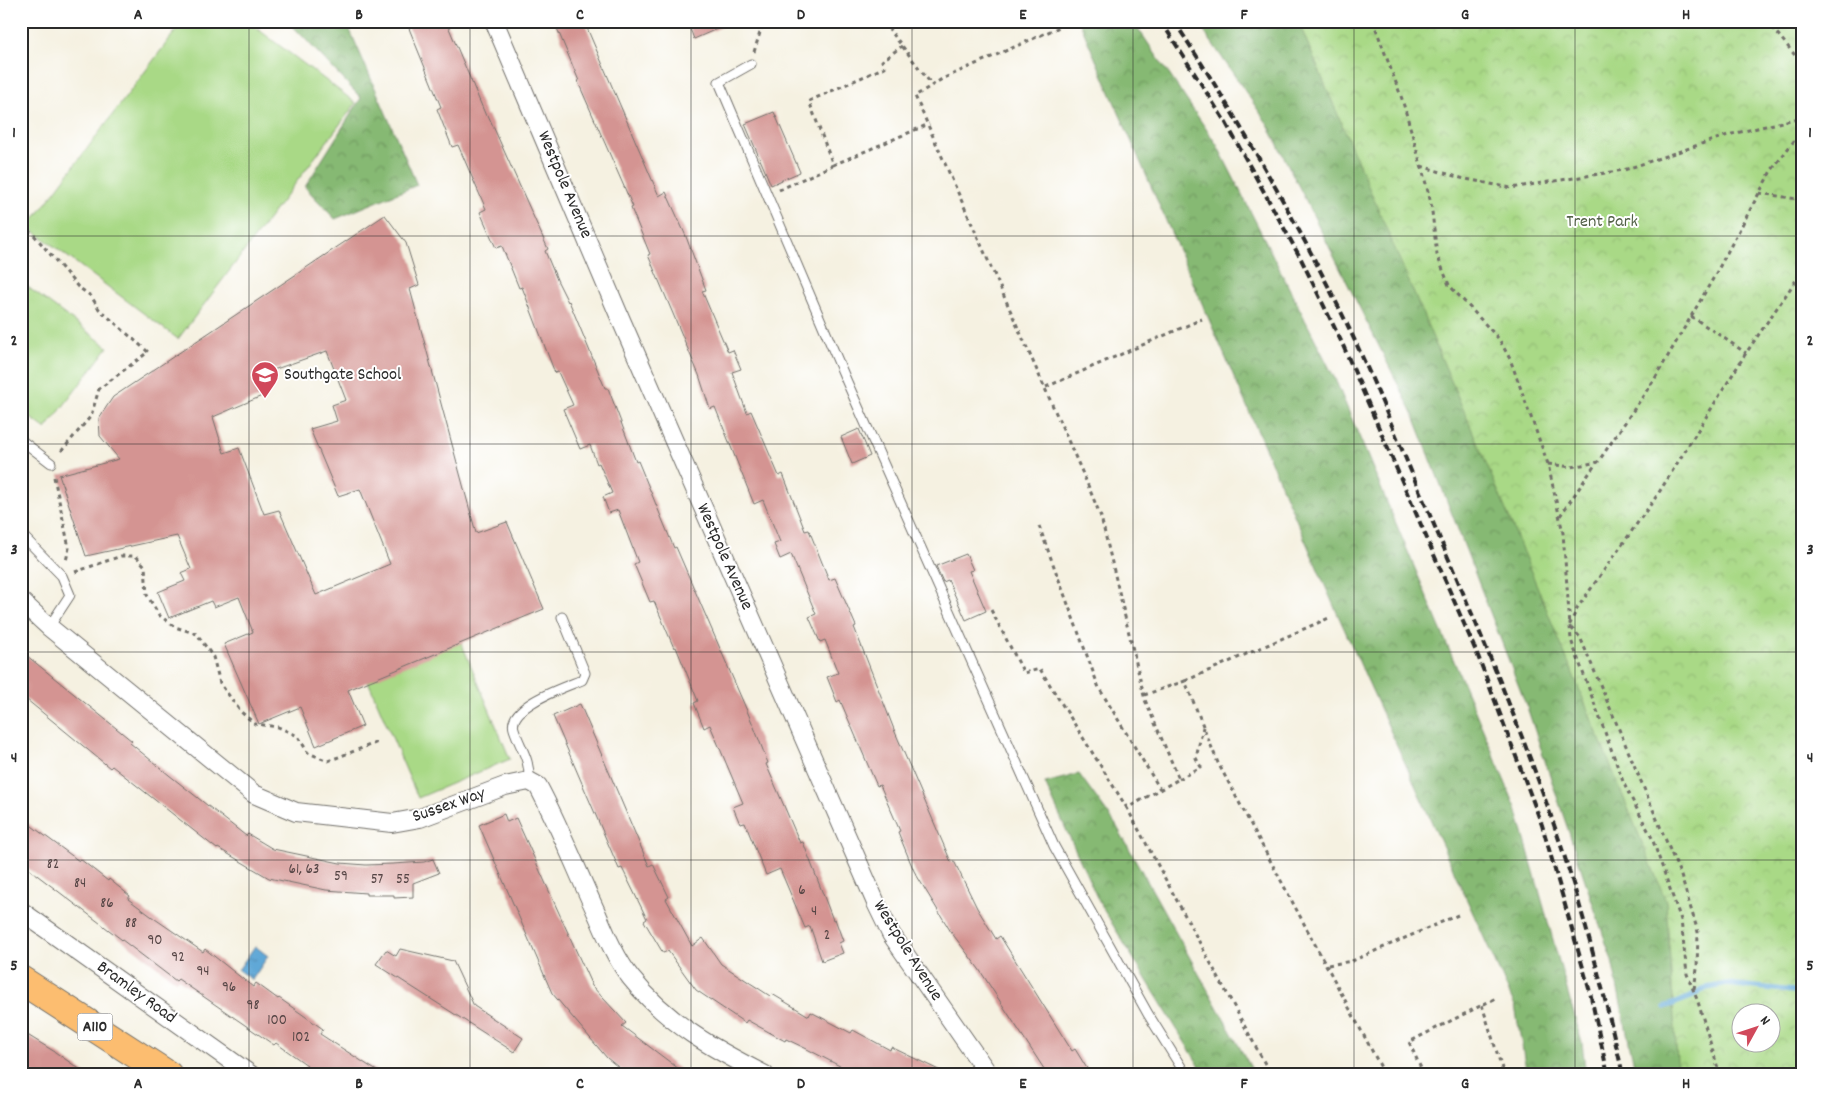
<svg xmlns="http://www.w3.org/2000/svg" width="1824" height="1096" viewBox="0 0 1824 1096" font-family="Dekko,sans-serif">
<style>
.forest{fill:url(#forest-crowns);stroke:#58724f;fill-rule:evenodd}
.park{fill:url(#park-crowns);stroke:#6a8258;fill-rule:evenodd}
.pitch{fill:#a9d986;stroke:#6a8258}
.water{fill:url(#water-ripples);stroke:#466a81}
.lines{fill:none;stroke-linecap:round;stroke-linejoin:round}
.stream{stroke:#61a8d7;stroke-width:5.5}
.building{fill:#d49492;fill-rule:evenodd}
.service-casing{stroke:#72706b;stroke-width:11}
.minor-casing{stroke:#72706b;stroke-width:20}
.primary-casing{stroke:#72706b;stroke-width:30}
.path{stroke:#72706b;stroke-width:3;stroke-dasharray:4 4;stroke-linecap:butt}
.service{stroke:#fff;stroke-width:9}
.minor{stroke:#fff;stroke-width:18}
.primary{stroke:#fcbd6f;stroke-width:28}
.rail{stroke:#2b2b2b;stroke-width:4;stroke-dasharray:8 4;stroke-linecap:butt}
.grid{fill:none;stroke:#2b2b2b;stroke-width:1;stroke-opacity:0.55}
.labels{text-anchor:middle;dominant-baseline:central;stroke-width:4;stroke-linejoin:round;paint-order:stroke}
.number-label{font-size:15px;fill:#554545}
.shield{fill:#fff;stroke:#6b6b6b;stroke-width:1}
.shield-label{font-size:16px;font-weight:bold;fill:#2b2b2b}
.street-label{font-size:18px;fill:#2b2b2b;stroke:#fff}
.park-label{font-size:18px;fill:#515f46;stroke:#fff}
.poi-label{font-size:18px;fill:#2b2b2b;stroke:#fff;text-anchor:start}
.neatline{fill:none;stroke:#2b2b2b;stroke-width:2}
.grid-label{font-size:16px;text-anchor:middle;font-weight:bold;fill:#2b2b2b}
</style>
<defs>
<pattern id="forest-crowns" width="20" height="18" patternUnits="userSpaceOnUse" patternTransform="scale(1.25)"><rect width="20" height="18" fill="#86b973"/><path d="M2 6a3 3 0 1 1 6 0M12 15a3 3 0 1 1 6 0" fill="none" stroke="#6e975f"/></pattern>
<pattern id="park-crowns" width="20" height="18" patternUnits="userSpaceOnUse" patternTransform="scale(1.25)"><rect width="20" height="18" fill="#a9d986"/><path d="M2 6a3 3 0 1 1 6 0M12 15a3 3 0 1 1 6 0" fill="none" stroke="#92ba74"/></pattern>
<pattern id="water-ripples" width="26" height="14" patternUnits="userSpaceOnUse" patternTransform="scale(1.25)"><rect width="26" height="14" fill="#61a8d7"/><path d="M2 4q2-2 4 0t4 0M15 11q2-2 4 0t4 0" fill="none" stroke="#5089af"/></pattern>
</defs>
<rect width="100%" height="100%" fill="#fff"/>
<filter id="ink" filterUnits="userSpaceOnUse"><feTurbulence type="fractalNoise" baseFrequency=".02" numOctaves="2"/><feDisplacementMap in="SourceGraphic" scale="10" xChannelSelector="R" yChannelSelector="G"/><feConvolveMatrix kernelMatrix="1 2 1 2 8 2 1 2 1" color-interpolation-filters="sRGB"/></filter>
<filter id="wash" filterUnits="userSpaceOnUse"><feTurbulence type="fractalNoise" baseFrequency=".0096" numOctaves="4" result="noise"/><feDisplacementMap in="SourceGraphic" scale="20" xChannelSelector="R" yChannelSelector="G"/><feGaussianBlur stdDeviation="1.12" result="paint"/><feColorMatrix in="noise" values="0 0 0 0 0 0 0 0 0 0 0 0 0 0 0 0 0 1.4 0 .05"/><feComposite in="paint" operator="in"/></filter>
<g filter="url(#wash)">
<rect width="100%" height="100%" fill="#f5f1e1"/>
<!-- forest -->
<g class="forest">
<path d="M288 21H346L417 185 335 219 305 187 361 98Z"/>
<path d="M1079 21H1133L1217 145 1335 379 1516 808 1582 1043 1586 1075H1527L1515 1006 1333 604Z"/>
<path d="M1197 21H1353L1803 955V1075H1636L1612 961 1528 710 1414 416 1267 123ZM1742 1014H1772V1044H1742Z"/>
<path d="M1079 774 1116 825 1255 1075H1205L1100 904 1045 783Z"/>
</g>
<!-- park -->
<path class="park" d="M1298 21H1803V1075H1678L1666 901 1498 491ZM1742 1014H1772V1044H1742Z"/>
<!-- pitch -->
<g class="pitch">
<path d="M183 21H247L356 103 178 339 28 227Z"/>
<path d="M21 282 108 347 46 429 21 411Z"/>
<path d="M461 642 510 759 418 798 368 681Z"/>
</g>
<!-- water -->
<path class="water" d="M255 946 268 956 252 980 238 970Z"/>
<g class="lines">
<!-- stream -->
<path class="stream" d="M1665 1007 1691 997 1702 989 1727 984 1803 992"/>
</g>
<g id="blocks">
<!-- building -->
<g class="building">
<path d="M406 21H446L486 116 488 115 548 249 545 251 558 282 568 302 569 301 605 388H608L636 462 638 461 674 548 676 547 754 727 768 763 766 764 800 843 803 842 833 920 835 919 843 941 839 943 843 953 822 961 810 926 805 928 780 869 766 875 745 823 740 824 733 807 743 803 710 725 704 728 694 703 698 701 676 647 674 648 654 601 650 602 634 564 638 562 618 510 609 513 603 497 612 493 599 463 597 464 590 445 580 449 563 409 573 405 558 372 555 373 522 287 519 288 502 246 496 248 480 212 486 209 458 145 452 147 437 109 441 107Z"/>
<path d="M554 21H584L659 196 666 192 685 234 706 290 702 291 728 352 733 350 741 369 732 372 747 413 751 411 779 476 783 474 805 531 809 530 829 580 835 578 856 626 854 627 895 732 951 862 954 861 977 908 996 939 1000 936 1072 1051 1075 1049 1091 1075H1048L979 969 951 932 914 871 898 832 900 831 880 785 877 786 840 700 837 702 827 677 838 673 825 640 820 642 809 617 816 614 791 554 780 559 774 544 780 542 763 500 754 504 715 407 710 409 699 375 648 255 650 254 631 208 633 207 578 82 579 81Z"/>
<path d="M687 21H735L694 39Z"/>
<path d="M774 112 800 172 771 185 745 124Z"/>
<path d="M385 215 406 243 419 285 410 289 476 533 507 522 544 609 348 690 363 726 316 746 300 707 259 724 224 644 253 632 239 597 214 607 211 601 169 618 158 592 185 581 181 573 191 569 177 536 86 556 59 475 119 459 100 436 99 418 113 397ZM327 351 346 400 332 405 337 421 310 429 338 496 360 489 390 564 316 595 279 510 264 514 239 448 224 453 213 417 262 396 256 376Z"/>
<path d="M859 429 870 456 852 464 841 437Z"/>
<path d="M966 554 973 570 969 571 986 611 966 620 948 580 943 582 936 566Z"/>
<path d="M21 651 132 741 130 743 169 775 246 836 248 834 273 849 340 863 366 865 393 864 424 862 433 859 439 873 413 883V897L394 898V895H366V893L326 890 269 878 218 848 217 849 112 766 110 768 21 695Z"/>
<path d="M580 704 649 866 653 864 669 897 666 899 692 946 703 938 721 964 770 996 772 994 809 1016 811 1012 851 1033 853 1030 890 1050 891 1047 949 1075H857L807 1049 786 1039 785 1041 747 1020 745 1023 696 990 668 951 663 953 644 921 647 919 622 868 619 869 553 716Z"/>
<path d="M504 814 507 822 516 818 592 986 626 1023 622 1026 687 1075H628L607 1058 552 993 479 825Z"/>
<path d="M21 818 79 861 80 859 108 881 109 879 130 896 128 899 155 919 203 952 205 949 253 987 256 983 278 999 279 998 323 1029 320 1034 383 1075H315L305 1068 307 1065 276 1043 274 1045 178 979 176 981 21 863Z"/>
<path d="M400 949 453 961 474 1006 523 1038 514 1052 376 964 386 950 396 956Z"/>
<path d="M21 1031 55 1052 88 1075H36L21 1065Z"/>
</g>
</g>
</g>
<g filter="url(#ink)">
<use href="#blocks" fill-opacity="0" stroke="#72706b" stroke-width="1"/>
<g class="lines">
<!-- service casing -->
<g class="service-casing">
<g id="service">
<path d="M751 64 719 82 847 382 1054 846 1148 1014 1186 1075"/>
<path d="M21 440 51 463"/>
<path d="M21 534 62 576 70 595 49 627"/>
<path d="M529 781C530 758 521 750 514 729 507 706 565 687 582 680L585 673 562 617"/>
</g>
</g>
<!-- minor casing -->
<g class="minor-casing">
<g id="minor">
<path d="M494 21 621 320 876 903 891 934 989 1075"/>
<path d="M21 601 49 627 254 794 296 812 392 823 420 818 505 786 529 781 538 786C560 827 577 871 597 914 606 935 616 959 631 978 668 1024 712 1048 765 1075"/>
<path d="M21 911 251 1075"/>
</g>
</g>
<!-- primary casing -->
<g class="primary-casing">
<path id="primary" d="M21 980 168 1075"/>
</g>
<!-- path -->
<g class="path">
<path d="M883 21 932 85"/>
<path d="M1073 21 942 79 915 96 1087 483 1101 517 1145 700 1179 779 1127 808 1271 1075"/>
<path d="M1373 21 1402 99 1421 165 1431 203 1437 255 1449 285 1499 339 1510 359 1548 464 1563 533 1571 640 1624 784 1652 838 1681 920 1687 974 1698 1002 1720 1075"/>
<path d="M1767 21 1803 65"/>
<path d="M754 52 762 26 761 21"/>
<path d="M833 165 929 124"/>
<path d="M1421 166 1461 178 1511 188 1624 170 1728 135 1803 117"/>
<path d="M779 190 833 165 809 101 885 67 882 61 902 46"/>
<path d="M1759 193 1797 199 1803 196"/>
<path d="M21 226 34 235 78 287 91 296 99 309 148 352 99 389 91 416 59 454"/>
<path d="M1691 316 1746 353"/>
<path d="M1046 387 1202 319"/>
<path d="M1548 464 1571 467 1598 462 1654 380 1714 277 1771 171 1803 129"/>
<path d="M54 477 69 548 66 561"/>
<path d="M1560 516 1597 462"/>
<path d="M1039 526 1099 688 1160 789"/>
<path d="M75 572 121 556H136L145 566 147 595 159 615 175 627 197 634 213 657 220 683 241 712 255 724 278 727 298 736 308 753 328 761 378 742"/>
<path d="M991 610 1024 673 1040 669 1127 808"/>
<path d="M1185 681 1329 618"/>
<path d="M1144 695 1185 681 1218 763 1385 1075"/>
<path d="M1179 779 1201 767 1196 758 1203 727"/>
<path d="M1328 965 1352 961 1458 915"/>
<path d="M1694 989 1697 969 1698 932 1681 876 1580 637 1569 626 1578 607 1658 494 1746 353 1803 270"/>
<path d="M1482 1005 1504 1075"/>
<path d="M1424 1075 1409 1042 1496 998"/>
</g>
<!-- service -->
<use href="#service" class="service"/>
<!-- minor -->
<use href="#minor" class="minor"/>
<!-- primary -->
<use href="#primary" class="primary"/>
<!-- rail -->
<g class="rail">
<path d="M1161 21 1226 123 1301 259 1342 343 1478 656 1542 825 1590 992 1608 1075"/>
<path d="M1174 21C1238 118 1295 218 1346 322 1376 384 1401 449 1429 513 1484 642 1541 772 1580 907 1596 962 1610 1018 1623 1075"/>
</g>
</g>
</g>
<!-- grid -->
<path class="grid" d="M249 21V1075M470 21V1075M691 21V1075M912 21V1075M1133 21V1075M1354 21V1075M1575 21V1075M21 236H1803M21 444H1803M21 652H1803M21 860H1803"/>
<!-- icons -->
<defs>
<g id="school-pin" transform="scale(1.4375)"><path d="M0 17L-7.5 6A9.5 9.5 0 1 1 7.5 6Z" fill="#d1495b" stroke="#fff"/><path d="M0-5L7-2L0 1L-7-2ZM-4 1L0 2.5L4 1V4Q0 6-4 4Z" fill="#fff"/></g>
</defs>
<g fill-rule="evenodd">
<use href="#school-pin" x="265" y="375"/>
</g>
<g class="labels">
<!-- number labels -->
<g class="number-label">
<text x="53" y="865">82</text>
<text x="304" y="870">61, 63</text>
<text x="341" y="877">59</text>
<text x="377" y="880">57</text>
<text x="403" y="880">55</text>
<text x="80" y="884">84</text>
<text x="802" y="891">6</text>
<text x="107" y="904">86</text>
<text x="814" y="912">4</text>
<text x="131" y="924">88</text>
<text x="827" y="936">2</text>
<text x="155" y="941">90</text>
<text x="178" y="958">92</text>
<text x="203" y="972">94</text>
<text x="229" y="988">96</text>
<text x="253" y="1006">98</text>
<text x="277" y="1021">100</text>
<text x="301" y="1038">102</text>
</g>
<!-- shield labels -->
<rect class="shield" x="77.5" y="1013.5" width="35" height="27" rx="4"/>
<g class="shield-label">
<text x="95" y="1027">A110</text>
</g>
<!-- street labels -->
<g class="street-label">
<text transform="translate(564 185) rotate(67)">Westpole Avenue</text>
<text transform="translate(724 557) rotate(66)">Westpole Avenue</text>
<text transform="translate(449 806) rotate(-19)">Sussex Way</text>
<text transform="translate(907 951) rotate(58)">Westpole Avenue</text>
<text transform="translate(136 993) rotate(36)">Bramley Road</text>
</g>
<!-- park labels -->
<g class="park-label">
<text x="1602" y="222">Trent Park</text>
</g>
<!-- poi labels -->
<g class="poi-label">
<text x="284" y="375">Southgate School</text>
</g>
</g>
<!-- margin -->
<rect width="1824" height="1096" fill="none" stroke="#fff" stroke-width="55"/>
<!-- north arrow -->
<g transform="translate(1756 1028) rotate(50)"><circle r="24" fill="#ffffff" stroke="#aaaaaa"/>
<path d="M0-4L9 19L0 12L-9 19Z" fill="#d1495b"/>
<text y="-8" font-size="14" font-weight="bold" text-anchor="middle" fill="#2b2b2b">N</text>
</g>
<rect x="28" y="28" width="1768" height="1040" class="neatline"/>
<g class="grid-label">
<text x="138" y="19">A</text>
<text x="359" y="19">B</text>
<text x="580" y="19">C</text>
<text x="801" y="19">D</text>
<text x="1023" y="19">E</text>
<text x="1244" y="19">F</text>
<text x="1465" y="19">G</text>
<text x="1686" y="19">H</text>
<text x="14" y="137">1</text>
<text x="1810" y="137">1</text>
<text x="14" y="345">2</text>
<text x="1810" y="345">2</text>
<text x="14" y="554">3</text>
<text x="1810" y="554">3</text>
<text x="14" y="762">4</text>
<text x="1810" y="762">4</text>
<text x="14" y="970">5</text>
<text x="1810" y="970">5</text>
<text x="138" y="1088">A</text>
<text x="359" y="1088">B</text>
<text x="580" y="1088">C</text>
<text x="801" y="1088">D</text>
<text x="1023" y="1088">E</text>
<text x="1244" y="1088">F</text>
<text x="1465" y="1088">G</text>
<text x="1686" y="1088">H</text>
</g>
</svg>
